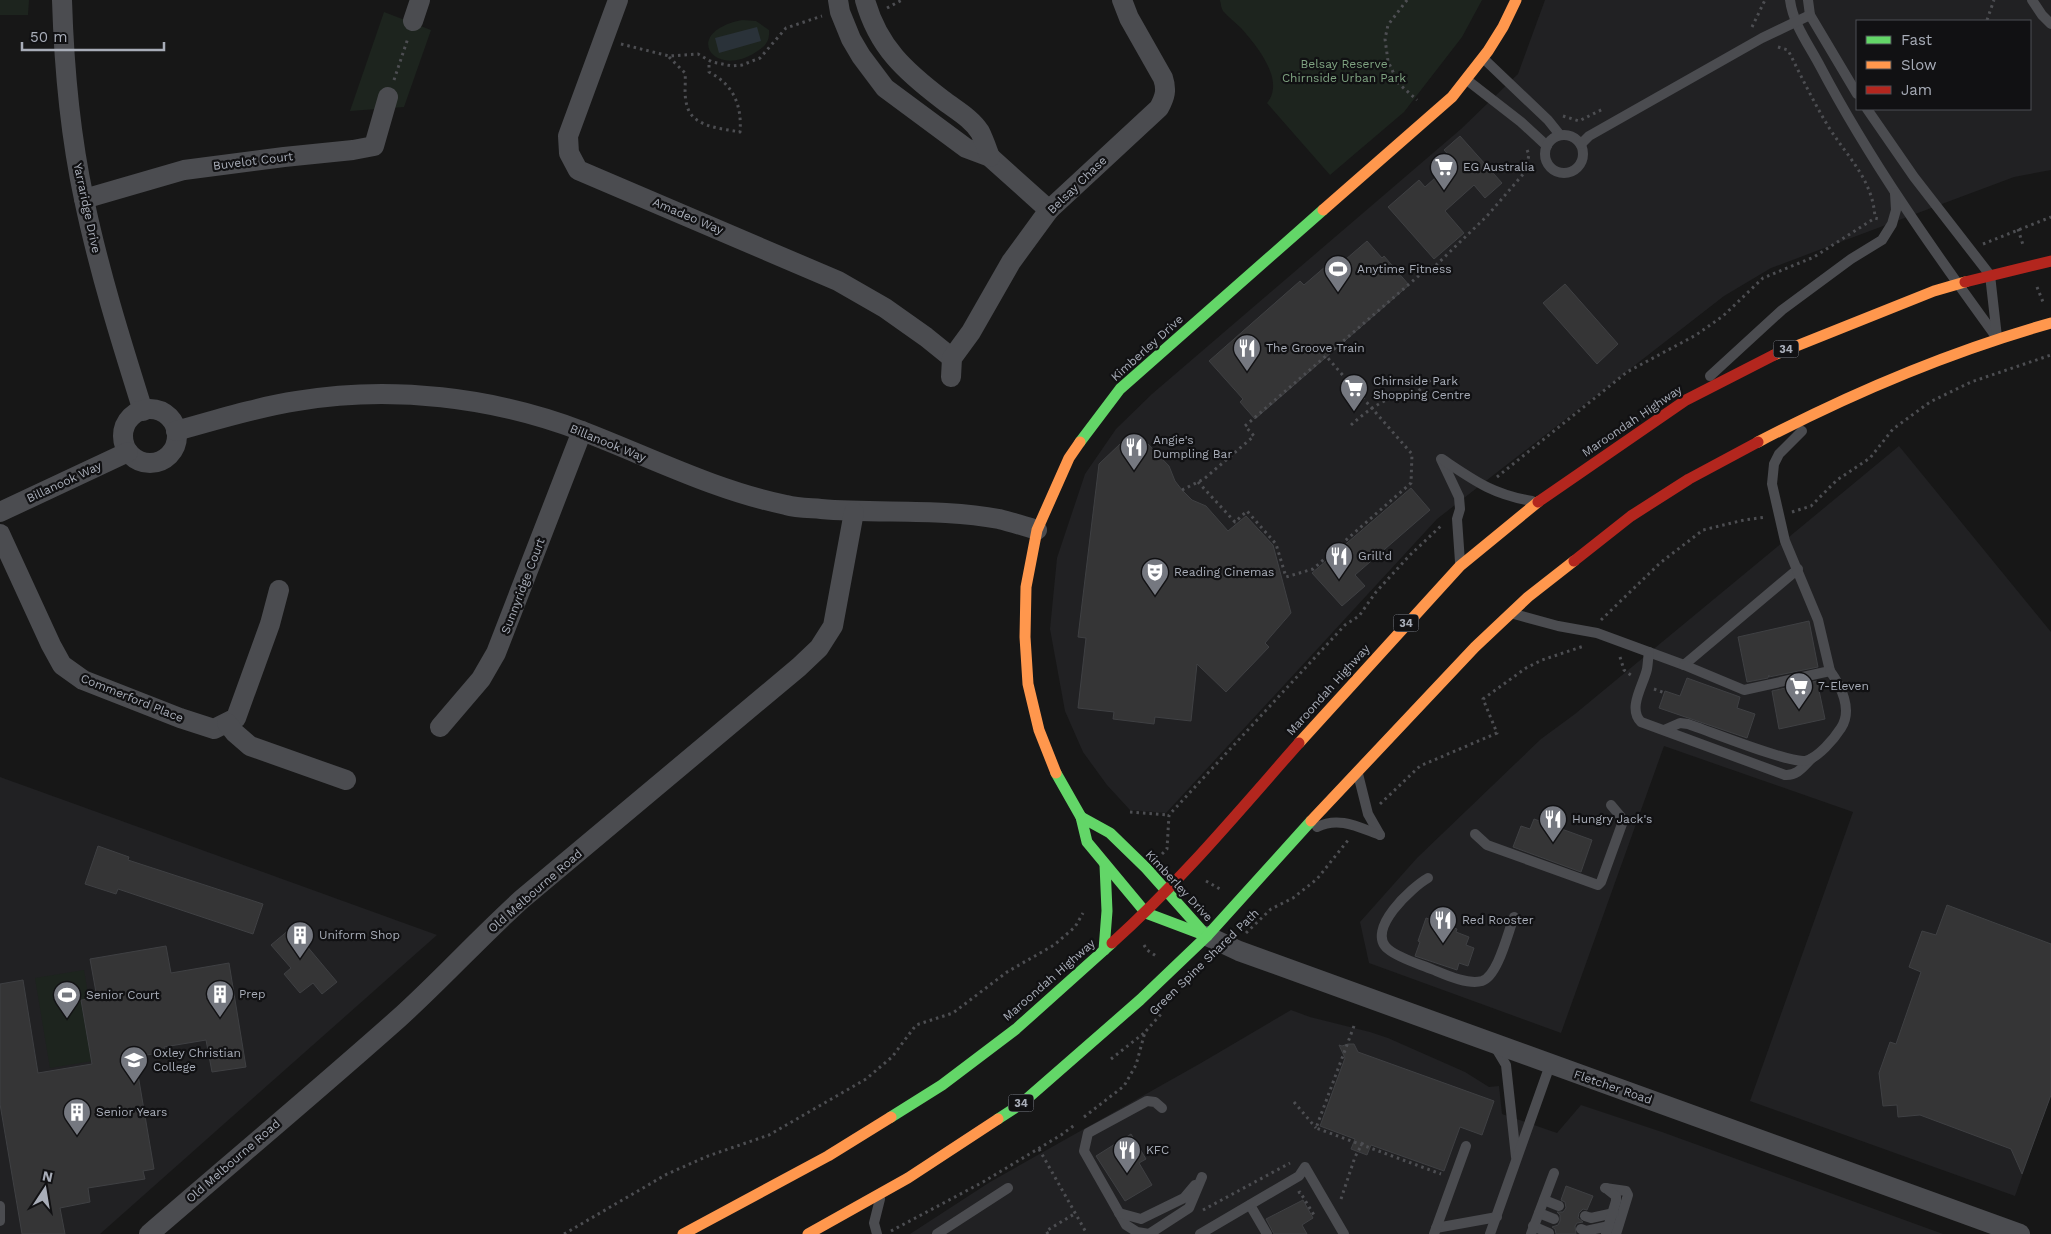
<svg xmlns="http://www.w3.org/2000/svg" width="2051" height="1234" viewBox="0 0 2051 1234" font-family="'Work Sans',sans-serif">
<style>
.built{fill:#212123;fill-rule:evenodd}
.green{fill:#1d241e}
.water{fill:#2a3239}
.building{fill:#353536;stroke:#3f4043}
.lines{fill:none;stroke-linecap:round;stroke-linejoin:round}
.path{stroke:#4d4e52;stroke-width:3;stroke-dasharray:2.5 4;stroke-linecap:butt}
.lane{stroke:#4b4c50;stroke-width:10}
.street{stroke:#4b4c50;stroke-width:20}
.fast{stroke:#63d668;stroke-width:11}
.slow{stroke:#ff974d;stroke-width:11}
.jam{stroke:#b3261e;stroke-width:11}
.labels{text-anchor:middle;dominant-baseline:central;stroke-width:4.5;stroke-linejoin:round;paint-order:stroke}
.shield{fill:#111113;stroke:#7b7e86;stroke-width:1}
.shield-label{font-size:11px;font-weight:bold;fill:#a8adb8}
.park-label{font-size:12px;fill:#7fa381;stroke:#111113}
.street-label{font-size:12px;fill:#a8adb8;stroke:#111113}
.poi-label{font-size:12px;fill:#a8adb8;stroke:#111113;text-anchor:start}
</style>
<rect width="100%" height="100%" fill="#171717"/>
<!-- built -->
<g class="built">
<path d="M1545 0H2051V170L2014 177 1771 268 1724 296 1437 519 1166 813 1130 810 1107 785 1083 752 1065 711 1050 629 1057 558 1085 474 1116 429 1152 394 1461 129 1518 74ZM1857 21H2030V109H1857Z"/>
<path d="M1899 446 2051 632V1095L2015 1196 1750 1101 1853 812 1664 746 1561 1033 1369 963 1360 922 1417 858 1541 739 1575 714Z"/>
<path d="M0 777 437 935 100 1234H0Z"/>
<path d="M1291 1010 1310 1017 1370 1032 1388 1038 1465 1072 1489 1087 1499 1086 1502 1114 1557 1133 1581 1105 1662 1132 1943 1234H910L990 1182 1201 1063Z"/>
</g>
<!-- green -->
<g class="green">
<path d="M0 0H29L28 15H0Z"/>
<path d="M1220 0H1482L1462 37 1404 112 1330 175 1267 103C1286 80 1256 45 1241 28 1235 22 1228 17 1223 11 1221 8 1221 4 1220 0Z"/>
<path d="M384 12 431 30 404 107 350 111Z"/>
<path d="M742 20 756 21 769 30C770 41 765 47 756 52 713 80 681 32 742 20Z"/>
<path d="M84 970 99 1060 50 1068 35 978Z"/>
</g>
<!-- water -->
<path class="water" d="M757 27 761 41 719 53 715 38Z"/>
<!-- building -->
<g class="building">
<path d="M1460 136 1502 183 1485 198 1474 185 1445 211 1464 233 1434 259 1388 207 1419 180 1425 187 1454 161 1444 150Z"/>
<path d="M1367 241 1382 258 1384 256 1409 285 1255 419 1240 402 1243 399 1209 361 1300 281 1304 285 1326 266 1331 272Z"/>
<path d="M1565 284 1618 344 1597 364 1543 303Z"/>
<path d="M1120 444 1132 458 1148 444 1169 466 1175 481 1182 490 1192 500 1206 506 1228 531 1246 516 1273 545 1291 613 1265 643 1269 647 1226 692 1197 664 1191 721 1155 717 1154 724 1113 719 1114 712 1078 708 1086 638 1078 637 1099 464Z"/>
<path d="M1411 488 1430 510 1355 575 1365 586 1342 606 1312 573Z"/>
<path d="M1809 621 1818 667 1769 677V675L1768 678 1747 682 1738 637Z"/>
<path d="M1687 678 1740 697 1737 708 1755 714 1747 738 1659 708 1665 691 1680 696Z"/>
<path d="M1817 681 1825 719 1779 729 1772 691Z"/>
<path d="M1534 819 1592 840 1581 872 1513 847 1521 826 1530 829Z"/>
<path d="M98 846 129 857 128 860 263 904 253 934 118 889 116 894 85 884Z"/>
<path d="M1947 905 2051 944V1095L2022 1174 2011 1149 1920 1115 1898 1117 1897 1105 1883 1106 1879 1073 1890 1042 1896 1044 1921 972 1909 967 1922 931 1936 935Z"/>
<path d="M1426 918 1457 929 1456 932 1469 937 1466 945 1474 948 1468 966 1459 963 1457 970 1415 956 1420 942 1418 941Z"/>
<path d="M290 929 304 946 306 945 337 982 322 994 313 983 300 993 284 974 291 968 271 945Z"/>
<path d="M166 946 171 973 229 963 246 1067 212 1072 206 1040 164 1047 165 1052 135 1057 154 1169 143 1171 145 1179 88 1188 90 1202 60 1208 65 1234H22L0 1104V984L23 980 38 1073 92 1064 81 1000 97 998 90 959Z"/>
<path d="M1348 1044H1354L1358 1052 1494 1101 1482 1135 1460 1127 1444 1171 1371 1145 1367 1155 1351 1149 1355 1139 1320 1126 1345 1058 1339 1045 1342 1046Z"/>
<path d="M1131 1134 1146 1159 1139 1163 1152 1185 1125 1201 1096 1156Z"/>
<path d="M1566 1186 1593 1196 1587 1210 1583 1209 1579 1213 1578 1218 1583 1222 1577 1223 1575 1226 1576 1234H1556L1555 1229 1552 1227 1558 1225 1560 1221V1215L1557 1212H1563L1566 1208 1565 1202 1561 1200Z"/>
<path d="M1303 1200 1313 1218 1302 1225 1307 1234H1274L1266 1219Z"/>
</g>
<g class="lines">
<!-- path -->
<g class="path">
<path d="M1407 0 1388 25 1385 39 1388 61 1398 83 1417 100"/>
<path d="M887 8 902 0"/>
<path d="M1987 20 1994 0"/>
<path d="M1752 27 1765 0"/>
<path d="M621 44 669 56 698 54 712 62 732 66 742 65 760 58 786 28 822 16"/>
<path d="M1778 47 1788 50C1801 76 1813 101 1828 126 1847 157 1873 179 1875 218"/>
<path d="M669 57 685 73C686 82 684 92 686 101 689 127 719 128 740 132 742 106 734 85 709 72V61"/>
<path d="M394 80 408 38"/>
<path d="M1563 116 1579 121 1603 109"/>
<path d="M2018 229 2023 245"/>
<path d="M1983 244 2051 217"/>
<path d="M2037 287 2043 302"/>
<path d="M1351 425C1369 409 1390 393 1415 394L1435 376"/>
<path d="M1497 477 1627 372 1696 335 1723 316 1763 278 1814 257 1875 218 1879 219"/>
<path d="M1198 482 1235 522 1247 511 1276 544 1286 577 1313 569 1411 483 1412 454 1326 356"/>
<path d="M1182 490 1204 479 1254 436 1245 426 1430 266 1432 269 1487 216 1525 172 1529 155 1526 147"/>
<path d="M1792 512 1811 506 1837 480 1870 458 1893 429 1930 402 1971 382 2051 355"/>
<path d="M1601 620 1660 563 1703 530 1744 520 1766 517"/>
<path d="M1620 657 1624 670 1632 676"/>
<path d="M1654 689 1665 693"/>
<path d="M1380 804 1420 766 1497 733 1483 699 1526 668 1542 660 1584 646"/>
<path d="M1130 812 1169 815"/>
<path d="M1162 854 1167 849 1169 815 1345 625 1359 616 1376 592 1410 555 1443 524"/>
<path d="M1206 881 1220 889"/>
<path d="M1246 933 1271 909 1293 898 1317 879 1349 839"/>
<path d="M1144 945 1147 950 1156 956"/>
<path d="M1354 1026 1316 1128 1441 1174"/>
<path d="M1111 1059 1144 1033"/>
<path d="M1294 1102 1316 1128"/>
<path d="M1084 1117 1124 1086 1136 1065 1145 1032 1162 1013"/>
<path d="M1039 1149 1087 1234"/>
<path d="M1298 1193 1300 1192 1314 1215"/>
<path d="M1341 1199 1355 1157 1363 1142"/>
<path d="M1203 1210 1290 1163"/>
<path d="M891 1231 983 1182 1061 1135 1076 1124"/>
<path d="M564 1234 667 1174 708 1156 769 1135 866 1079 892 1057 916 1025 953 1013 1007 972 1054 945 1075 927 1083 913"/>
<path d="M1048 1234 1046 1231 1076 1213"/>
</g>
<!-- lane -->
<g class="lane">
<path d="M1790 0C1793 24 1809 45 1820 66 1870 161 1933 250 1997 338"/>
<path d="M1808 0 1810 15 1857 94"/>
<path d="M2032 0 2042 15 2051 24"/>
<path d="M1485 60 1548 120 1560 135"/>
<path d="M1467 80 1521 122 1547 146"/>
<path d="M1867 109 1914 177 1990 275 1997 337"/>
<circle cx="1564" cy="154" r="19"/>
<path d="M1581 144 1589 136 1762 38 1810 15"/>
<path d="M1710 376 1782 310 1851 259 1882 240 1892 224 1896 210 1895 193"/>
<path d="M1441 459 1459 497 1460 509 1457 519 1460 562"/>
<path d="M1442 459C1475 481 1492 494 1532 501"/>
<path d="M1514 614 1558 626 1597 633 1684 665 1798 569"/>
<path d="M1649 652C1648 658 1648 663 1647 669 1644 684 1627 708 1641 722L1785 775C1797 776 1803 767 1811 759"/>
<path d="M1684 665 1744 690 1830 671 1818 620 1785 541 1772 484 1774 464 1779 454 1802 431"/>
<path d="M1664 730 1680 723 1688 724C1709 731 1788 763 1805 761 1818 758 1834 739 1841 728 1853 710 1841 686 1830 671"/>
<path d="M1358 774 1368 814 1380 835"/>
<path d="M1317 827C1339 816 1358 827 1380 835"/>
<path d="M1475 834 1487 845 1598 885 1601 882 1622 824 1621 817 1611 805"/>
<path d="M1428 878C1412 887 1365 930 1388 949 1400 959 1420 964 1434 970 1446 975 1468 985 1482 981 1498 976 1508 932 1514 917"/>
<path d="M1494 1045 1506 1065 1516 1157"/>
<path d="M1162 1108 1155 1102 1147 1101 1088 1133 1084 1151 1126 1225 1137 1232 1149 1234 1189 1208 1202 1177"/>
<path d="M1605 1188 1626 1191 1628 1195 1616 1234"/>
<path d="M1544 1200 1559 1206"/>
<path d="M1250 1205 1267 1234"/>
<path d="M0 1206V1221"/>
<path d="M1119 1213 1141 1219 1184 1198 1195 1185"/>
<path d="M1539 1213 1554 1219"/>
<path d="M1585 1216 1591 1218 1614 1213"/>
<path d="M1533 1226 1549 1233"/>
<path d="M1436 1228 1497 1217"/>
<path d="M1581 1229 1586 1231 1609 1226"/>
<path d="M877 1234 874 1223 880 1199"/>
<path d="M937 1234 1008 1188"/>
<path d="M1200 1234 1299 1176 1305 1167 1344 1234"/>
<path d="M1434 1234 1466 1146"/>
<path d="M1490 1234 1550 1065"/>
<path d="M1531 1234 1554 1173"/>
<path d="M1606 1234 1616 1201V1196L1606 1188"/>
</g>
<!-- street -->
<g class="street">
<path d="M62 0C64 67 70 134 84 199 99 271 121 341 143 411"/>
<path d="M618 0 568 136 569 153 578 170 838 281 885 308 926 337 952 358"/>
<path d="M838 0 840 12 851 39 861 56 885 88 966 148 990 157 1049 210"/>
<path d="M865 0C878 47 905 71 943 100 956 110 971 118 980 132 984 140 987 149 990 157"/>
<path d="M413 21 420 0"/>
<path d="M84 199 184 170 284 157 353 150 374 146 388 97"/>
<path d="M951 377 952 358 971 332 1011 262 1049 210 1159 108C1165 97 1167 90 1163 78L1129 18 1122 0"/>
<circle cx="150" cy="436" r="27"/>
<path d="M176 431C216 420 257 407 297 401 391 385 493 397 582 431 650 457 714 490 786 505 797 508 810 508 821 509 878 514 943 508 999 519 1011 522 1024 526 1037 530"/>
<path d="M0 512 128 452"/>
<path d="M0 534 51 645 62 665 83 680 180 718 214 729 236 718 270 624 279 590"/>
<path d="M227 723 235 733 250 746 346 780"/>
<path d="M440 727 481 679 496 653 582 431"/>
<path d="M1207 936 1239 951C1499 1047 1760 1139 2020 1234"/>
<path d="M149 1234C232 1162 317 1091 399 1018 441 980 480 937 522 899L799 667 819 648 833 626 854 512"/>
</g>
<!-- fast -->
<g class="fast">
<path d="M1080 442 1120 389 1323 210"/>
<path d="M1056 773 1081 817 1087 842 1146 913 1207 936"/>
<path d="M1081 817 1110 833 1146 868 1204 933"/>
<path d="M1104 950 1107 911 1105 865"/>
<path d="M891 1117 942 1085 1016 1029 1112 943"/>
<path d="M998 1119 1021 1104 1140 1000 1207 936 1311 821"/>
</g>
<!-- slow -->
<g class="slow">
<path d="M1323 210 1452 97 1488 51 1503 27 1516 0"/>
<path d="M1774 355 1934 291 1965 282"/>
<path d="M1758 442C1852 393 1948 352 2051 323"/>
<path d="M1299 743 1460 566 1538 502"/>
<path d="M1056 773 1039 730 1028 684 1025 637 1026 587 1037 530 1069 458 1080 442"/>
<path d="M1311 821 1475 647 1528 597 1574 561"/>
<path d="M683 1234 828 1156 891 1117"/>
<path d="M808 1234 908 1178 998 1119"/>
</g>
<!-- jam -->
<g class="jam">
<path d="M1965 282 2051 261"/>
<path d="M1538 502 1686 400 1774 355"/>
<path d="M1574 561 1631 516 1689 479 1758 442"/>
<path d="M1112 943C1180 882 1239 811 1299 743"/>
</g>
</g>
<!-- icons -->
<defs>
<g id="supermarket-pin" transform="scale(1.4375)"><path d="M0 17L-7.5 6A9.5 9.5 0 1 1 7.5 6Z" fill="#757880" stroke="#111113"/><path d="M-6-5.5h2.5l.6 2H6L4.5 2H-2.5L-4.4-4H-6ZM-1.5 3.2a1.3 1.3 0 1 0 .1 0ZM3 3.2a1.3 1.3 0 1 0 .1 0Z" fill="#fff"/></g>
<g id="stadium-pin" transform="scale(1.4375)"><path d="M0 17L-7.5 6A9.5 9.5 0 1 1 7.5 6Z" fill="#757880" stroke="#111113"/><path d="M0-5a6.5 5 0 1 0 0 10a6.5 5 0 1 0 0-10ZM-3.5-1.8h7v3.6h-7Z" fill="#fff"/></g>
<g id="restaurant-pin" transform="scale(1.4375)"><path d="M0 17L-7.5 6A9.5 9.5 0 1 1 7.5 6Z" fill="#757880" stroke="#111113"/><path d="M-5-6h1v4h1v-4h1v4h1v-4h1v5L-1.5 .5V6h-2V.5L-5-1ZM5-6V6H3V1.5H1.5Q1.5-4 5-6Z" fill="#fff"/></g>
<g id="theatre-pin" transform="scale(1.4375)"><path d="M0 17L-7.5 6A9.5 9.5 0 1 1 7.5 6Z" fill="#757880" stroke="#111113"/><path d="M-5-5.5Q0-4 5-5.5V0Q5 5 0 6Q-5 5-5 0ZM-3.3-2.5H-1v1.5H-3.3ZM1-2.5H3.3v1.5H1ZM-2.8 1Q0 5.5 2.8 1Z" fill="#fff"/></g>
<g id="building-pin" transform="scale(1.4375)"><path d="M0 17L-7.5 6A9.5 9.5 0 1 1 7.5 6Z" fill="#757880" stroke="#111113"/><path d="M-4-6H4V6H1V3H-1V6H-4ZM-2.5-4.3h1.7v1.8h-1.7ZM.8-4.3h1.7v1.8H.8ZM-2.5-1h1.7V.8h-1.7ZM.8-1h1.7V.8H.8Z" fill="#fff"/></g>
<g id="school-pin" transform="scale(1.4375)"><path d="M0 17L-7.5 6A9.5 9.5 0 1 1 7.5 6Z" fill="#757880" stroke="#111113"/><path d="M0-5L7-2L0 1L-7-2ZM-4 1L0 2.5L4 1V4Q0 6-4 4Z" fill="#fff"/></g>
</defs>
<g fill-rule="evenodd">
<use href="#supermarket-pin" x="1444" y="167"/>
<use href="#stadium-pin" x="1338" y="269"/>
<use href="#restaurant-pin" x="1247" y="348"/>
<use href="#supermarket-pin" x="1354" y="388"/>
<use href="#restaurant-pin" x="1134" y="447"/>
<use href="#restaurant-pin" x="1339" y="556"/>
<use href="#theatre-pin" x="1155" y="572"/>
<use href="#supermarket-pin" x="1799" y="686"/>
<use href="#restaurant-pin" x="1553" y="819"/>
<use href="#restaurant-pin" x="1443" y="920"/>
<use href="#building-pin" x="300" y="935"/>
<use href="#building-pin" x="220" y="994"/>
<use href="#stadium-pin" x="67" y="995"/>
<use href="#school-pin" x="134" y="1060"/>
<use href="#building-pin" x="77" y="1112"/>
<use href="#restaurant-pin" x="1127" y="1150"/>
</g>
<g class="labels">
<!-- shield labels -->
<g class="shield">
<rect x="1773.5" y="340.5" width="25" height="17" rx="4"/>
<rect x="1393.5" y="614.5" width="25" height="17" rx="4"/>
<rect x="1008.5" y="1094.5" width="25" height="17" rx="4"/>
</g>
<g class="shield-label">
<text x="1786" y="349">34</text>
<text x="1406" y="623">34</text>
<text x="1021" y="1103">34</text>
</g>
<!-- park labels -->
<g class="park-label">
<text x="1344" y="64">Belsay Reserve<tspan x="1344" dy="14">Chirnside Urban Park</tspan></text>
</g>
<!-- street labels -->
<g class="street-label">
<text transform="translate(253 161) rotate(-7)">Buvelot Court</text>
<text transform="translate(1077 185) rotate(-44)">Belsay Chase</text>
<text transform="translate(87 208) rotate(78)">Yarraridge Drive</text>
<text transform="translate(688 216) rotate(23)">Amadeo Way</text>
<text transform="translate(1147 348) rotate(-42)">Kimberley Drive</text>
<text transform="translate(1632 421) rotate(-34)">Maroondah Highway</text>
<text transform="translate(608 443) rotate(22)">Billanook Way</text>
<text transform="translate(64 482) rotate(-25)">Billanook Way</text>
<text transform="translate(523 586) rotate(-69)">Sunnyridge Court</text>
<text transform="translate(1328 690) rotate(-48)">Maroondah Highway</text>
<text transform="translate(132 698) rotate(22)">Commerford Place</text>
<text transform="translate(1179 886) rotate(47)">Kimberley Drive</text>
<text transform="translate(535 891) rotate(-41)">Old Melbourne Road</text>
<text transform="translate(1204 962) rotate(-44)">Green Spine Shared Path</text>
<text transform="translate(1049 980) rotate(-41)">Maroondah Highway</text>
<text transform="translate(1613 1087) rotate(19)">Fletcher Road</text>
<text transform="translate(233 1161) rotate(-41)">Old Melbourne Road</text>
</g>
<!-- poi labels -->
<g class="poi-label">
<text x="1463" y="167">EG Australia</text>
<text x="1357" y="269">Anytime Fitness</text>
<text x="1266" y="348">The Groove Train</text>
<text x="1373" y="381">Chirnside Park<tspan x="1373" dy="14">Shopping Centre</tspan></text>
<text x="1153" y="440">Angie's<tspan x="1153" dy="14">Dumpling Bar</tspan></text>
<text x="1358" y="556">Grill'd</text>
<text x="1174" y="572">Reading Cinemas</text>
<text x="1818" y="686">7-Eleven</text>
<text x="1572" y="819">Hungry Jack's</text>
<text x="1462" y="920">Red Rooster</text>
<text x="319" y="935">Uniform Shop</text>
<text x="239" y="994">Prep</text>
<text x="86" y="995">Senior Court</text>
<text x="153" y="1053">Oxley Christian<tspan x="153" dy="14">College</tspan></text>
<text x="96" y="1112">Senior Years</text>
<text x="1146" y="1150">KFC</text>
</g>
</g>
<!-- legend -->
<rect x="1856" y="20" width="175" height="90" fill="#111113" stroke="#4d4f55"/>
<rect x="1866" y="36" width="25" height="8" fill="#63d668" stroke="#4d4f55"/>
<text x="1901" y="45" font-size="15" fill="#a8adb8">Fast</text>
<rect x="1866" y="61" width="25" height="8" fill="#ff974d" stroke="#4d4f55"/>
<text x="1901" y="70" font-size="15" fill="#a8adb8">Slow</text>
<rect x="1866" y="86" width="25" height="8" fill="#b3261e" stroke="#4d4f55"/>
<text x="1901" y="95" font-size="15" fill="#a8adb8">Jam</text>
<!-- north arrow -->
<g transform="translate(45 1189) rotate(12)" stroke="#111113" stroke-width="4" paint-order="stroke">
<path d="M0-4L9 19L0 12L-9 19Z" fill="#a8adb8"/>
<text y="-8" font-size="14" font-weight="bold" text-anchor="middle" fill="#a8adb8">N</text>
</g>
<!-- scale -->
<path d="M22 42v8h142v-8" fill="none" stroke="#a8adb8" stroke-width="2.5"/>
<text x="30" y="42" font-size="15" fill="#a8adb8" stroke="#111113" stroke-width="4" paint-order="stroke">50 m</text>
</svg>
